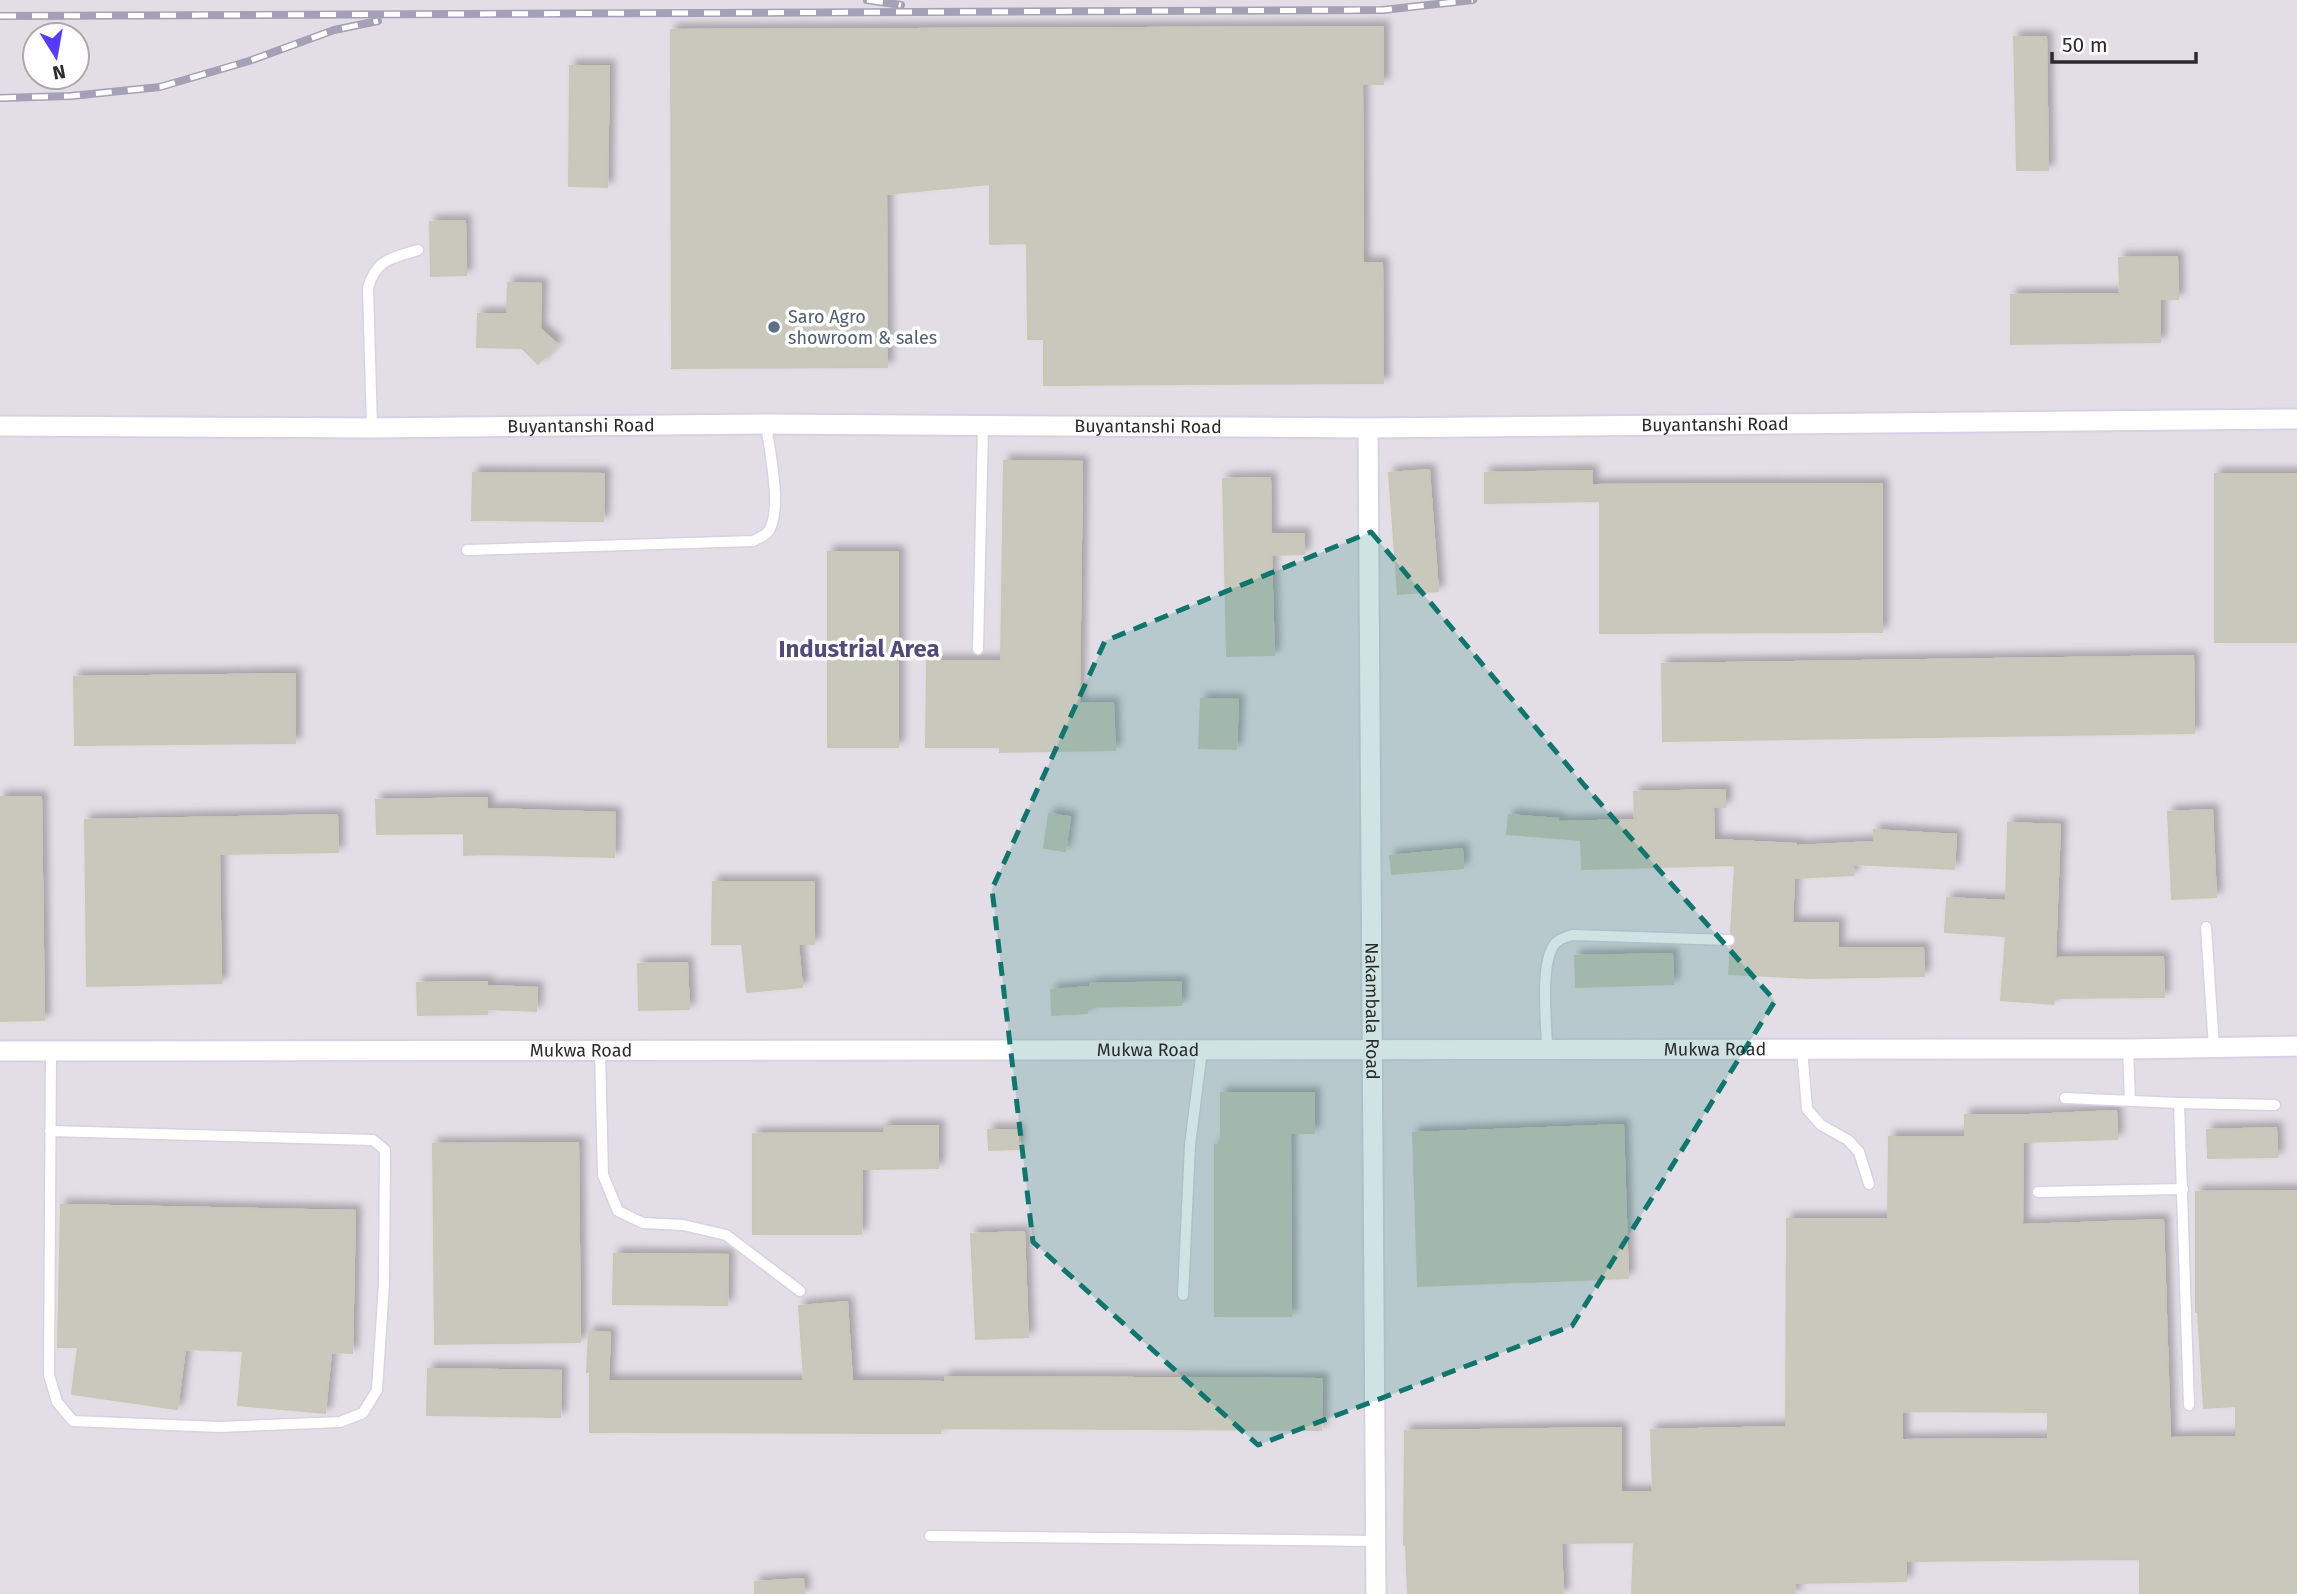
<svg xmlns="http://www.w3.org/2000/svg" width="2297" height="1594" viewBox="0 0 2297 1594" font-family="'Fira Sans',sans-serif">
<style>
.industrial{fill:#e3dee6;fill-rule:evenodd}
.building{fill:#c9c8bd;stroke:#c9c8b7;stroke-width:2;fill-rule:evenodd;filter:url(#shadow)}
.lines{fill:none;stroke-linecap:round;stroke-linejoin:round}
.service-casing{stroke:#d5d2e4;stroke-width:13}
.minor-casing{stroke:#d5d2e4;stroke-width:23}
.service{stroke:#fff;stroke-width:10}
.minor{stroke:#fff;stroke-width:19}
.rail-casing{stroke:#a4a0b6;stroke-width:8}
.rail{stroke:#fff;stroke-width:5;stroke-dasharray:16;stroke-linecap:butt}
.marked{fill:#0f766e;fill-opacity:0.2;stroke:#0f766e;stroke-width:5;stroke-dasharray:14 9;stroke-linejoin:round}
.service-dot{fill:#5c6f8a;stroke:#fff;stroke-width:2.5}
.labels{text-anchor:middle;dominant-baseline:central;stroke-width:7;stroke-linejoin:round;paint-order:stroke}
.service-label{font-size:18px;fill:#4e5e75;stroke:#fff;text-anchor:start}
.street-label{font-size:18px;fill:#2b2b2b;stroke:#fff}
.district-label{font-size:24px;font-weight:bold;fill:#514a7d;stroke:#fff}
</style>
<defs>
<filter id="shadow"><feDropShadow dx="5.5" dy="-5.5" stdDeviation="3.5" flood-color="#0004"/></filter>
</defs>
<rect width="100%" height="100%" fill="#edecdd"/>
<!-- industrial -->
<path class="industrial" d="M0 0H2297V1594H0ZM35 35H77V77H35Z"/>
<!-- building -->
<g class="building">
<path d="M1383 27V84H1362L1363 263H1382L1383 383 1044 385V339H1028L1027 243 990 244V184L886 194 887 367 672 368 671 30Z"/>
<path d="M2014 37H2046L2048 170H2017Z"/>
<path d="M570 66H609L607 187 569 186Z"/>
<path d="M465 221 466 275 431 276 430 222Z"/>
<path d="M2177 257 2178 299H2160V342L2011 344V295L2120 294 2119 258Z"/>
<path d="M508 283 541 284 540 329 557 344 538 364 522 348 477 347 478 314H507Z"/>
<path d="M1004 461 1082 462 1079 704 1113 703 1115 750 1000 752V747H926L927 661H1001Z"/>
<path d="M1429 470 1438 591 1398 594 1389 473Z"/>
<path d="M1592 471V485L1882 484V632L1600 633V501L1485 503V473Z"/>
<path d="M473 473 604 474 603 521 472 520Z"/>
<rect x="2215" y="474" width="82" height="168"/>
<path d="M1270 478 1271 534H1304V554L1271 555 1274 655 1227 656 1223 479Z"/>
<rect x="828" y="552" width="70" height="195"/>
<path d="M2193 656 2194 733 1663 741 1662 664Z"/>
<path d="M295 674V743L75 745 74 677Z"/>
<path d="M1201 699 1238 700 1236 749 1199 748Z"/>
<path d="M1725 790V807H1713L1714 840 1796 844V846L1874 842V830L1956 835 1954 869 1852 864 1853 875 1794 878 1792 923H1838V948H1923L1924 976 1810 978 1729 974 1731 947 1736 941 1731 933 1735 865 1582 869 1581 840 1507 834 1509 815 1558 819 1557 822 1635 820 1634 792Z"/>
<path d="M0 797H41L44 1020 0 1021Z"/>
<path d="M487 798V809L615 813 614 857 487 854 464 855V833L377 834 376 800Z"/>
<path d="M2212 810 2216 897 2172 899 2168 812Z"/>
<path d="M1049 814 1070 817 1065 851 1044 848Z"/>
<path d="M337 815 338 852 219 854 221 983 87 986 85 820Z"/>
<path d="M2008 823 2060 825 2055 958 2163 957 2164 997 2053 998V1004L2001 1000 2006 936 1945 932 1947 898 2006 901Z"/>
<path d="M1462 849 1463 868 1392 874 1390 856Z"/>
<path d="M713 882H814V944H798L802 987 747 992 742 944H712Z"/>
<path d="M1672 954 1673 984 1576 987 1575 956Z"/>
<path d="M687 963 689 1009 639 1010 638 964Z"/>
<path d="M487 982V986L537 988 536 1011 487 1009V1014L418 1015 417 983Z"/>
<path d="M1181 982V1005L1087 1007V1013L1052 1015 1051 990 1090 987V984Z"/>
<path d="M1221 1093H1314V1133H1290L1291 1316H1215V1145H1221Z"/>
<path d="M2116 1111 2117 1139 2023 1142 2022 1225 2163 1220 2170 1438 2236 1437V1406L2204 1408 2198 1312H2196V1192L2297 1191V1594H2140V1559L1906 1561V1581L1795 1583V1594H1632L1634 1542 1561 1543 1563 1594H1408L1406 1545H1404L1405 1431 1621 1428V1492H1653L1651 1430 1786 1427 1787 1219H1888L1889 1137H1965V1115H2029ZM1902 1411 2048 1412V1439L1902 1440Z"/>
<path d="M1623 1125 1628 1278 1418 1286 1413 1133Z"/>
<path d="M884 1126H938V1168L862 1169 861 1234H753V1134L884 1133Z"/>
<path d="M2276 1128 2277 1157 2208 1158 2207 1130Z"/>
<path d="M988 1130H1018V1149L989 1150Z"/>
<path d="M578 1143 580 1342 435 1344 433 1144Z"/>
<path d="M61 1205 355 1211 352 1353 331 1352 325 1413 238 1405 243 1351 185 1349 177 1409 72 1394 78 1347H58Z"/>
<path d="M1024 1232 1028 1337 976 1339 971 1234Z"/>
<path d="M614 1254 728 1255 727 1305 613 1304Z"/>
<path d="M847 1302 852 1381 945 1382V1377L1322 1379 1321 1430 940 1428V1433L590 1432V1372H587L589 1332 610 1333 608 1381H804L799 1306Z"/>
<path d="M428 1369 561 1371 560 1417 427 1415Z"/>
<path d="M803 1579 804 1594H755V1582Z"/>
</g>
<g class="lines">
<!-- service casing -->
<g class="service-casing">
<g id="service">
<path d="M372 428 368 288C376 259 392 258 418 250"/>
<path d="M467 550 753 541C757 539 764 536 767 533 784 515 769 448 766 424"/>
<path d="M978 649 983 426"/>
<path d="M2206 927 2214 1048"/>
<path d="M1547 1049C1547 1026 1538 955 1558 941 1562 938 1569 936 1573 935L1729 940"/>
<path d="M1802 1049 1807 1109 1821 1125 1848 1140 1859 1152 1869 1184"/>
<path d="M2128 1049 2130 1100"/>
<path d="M600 1051 603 1175 618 1211 643 1223 683 1225 726 1235 800 1291"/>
<path d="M2065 1098 2179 1103 2189 1405"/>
<path d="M2179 1103 2275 1105"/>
<path d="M50 1131 373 1140 385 1150 384 1284 377 1390 363 1413 340 1422 219 1427 73 1421 57 1402 49 1375 51 1051"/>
<path d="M2038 1192 2183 1189"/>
<path d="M1183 1295 1190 1145 1202 1050"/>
<path d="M930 1536 1375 1541"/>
</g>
</g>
<!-- minor casing -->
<g class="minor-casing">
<g id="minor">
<path id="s1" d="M0 426 372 428 766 424 1368 428 2297 419"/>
<path id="s2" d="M1368 428 1376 1594"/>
<path id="s3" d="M0 1051 2128 1049 2297 1046"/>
</g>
</g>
<!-- service -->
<use href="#service" class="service"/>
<!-- minor -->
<use href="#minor" class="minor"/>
<!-- rail casing -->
<g class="rail-casing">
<g id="rail">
<path d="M867 0 901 5"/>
<path d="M0 16 1383 10 1473 0"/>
<path d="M0 98 71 96 160 87 249 61 334 30 378 21"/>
</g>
</g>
<!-- rail -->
<use href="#rail" class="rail"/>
</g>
<!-- marked area -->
<path class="marked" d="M1371 532 1585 786 1775 1001 1572 1326 1258 1445 1033 1242 992 889 1105 641Z"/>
<!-- markers -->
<circle class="service-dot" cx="774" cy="327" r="7"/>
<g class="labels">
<!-- service labels -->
<g class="service-label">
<text x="788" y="317">Saro Agro<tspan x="788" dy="21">showroom &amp; sales</tspan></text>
</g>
<!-- street labels -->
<g class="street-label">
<text stroke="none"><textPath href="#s1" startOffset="1715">Buyantanshi Road</textPath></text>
<text stroke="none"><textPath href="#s1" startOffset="581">Buyantanshi Road</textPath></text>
<text stroke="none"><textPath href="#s1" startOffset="1148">Buyantanshi Road</textPath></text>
<text stroke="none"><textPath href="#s2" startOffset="583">Nakambala Road</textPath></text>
<text stroke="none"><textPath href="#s3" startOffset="1715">Mukwa Road</textPath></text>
<text stroke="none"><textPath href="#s3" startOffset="1148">Mukwa Road</textPath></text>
<text stroke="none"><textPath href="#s3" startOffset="581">Mukwa Road</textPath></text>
</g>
<!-- district labels -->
<g class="district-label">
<text x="859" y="649">Industrial Area</text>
</g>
</g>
<!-- north arrow -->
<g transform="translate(56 56) rotate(169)"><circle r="33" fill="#ffffff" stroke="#aaaaaa" stroke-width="2"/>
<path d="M0-5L12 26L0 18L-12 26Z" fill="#543afe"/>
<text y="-10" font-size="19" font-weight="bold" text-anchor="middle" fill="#2b2b2b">N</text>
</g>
<!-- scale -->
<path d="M2052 52v10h144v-10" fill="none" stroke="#2b2b2b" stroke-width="3.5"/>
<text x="2062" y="52" font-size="21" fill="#2b2b2b" stroke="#ffffff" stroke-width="5" paint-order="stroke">50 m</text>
</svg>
